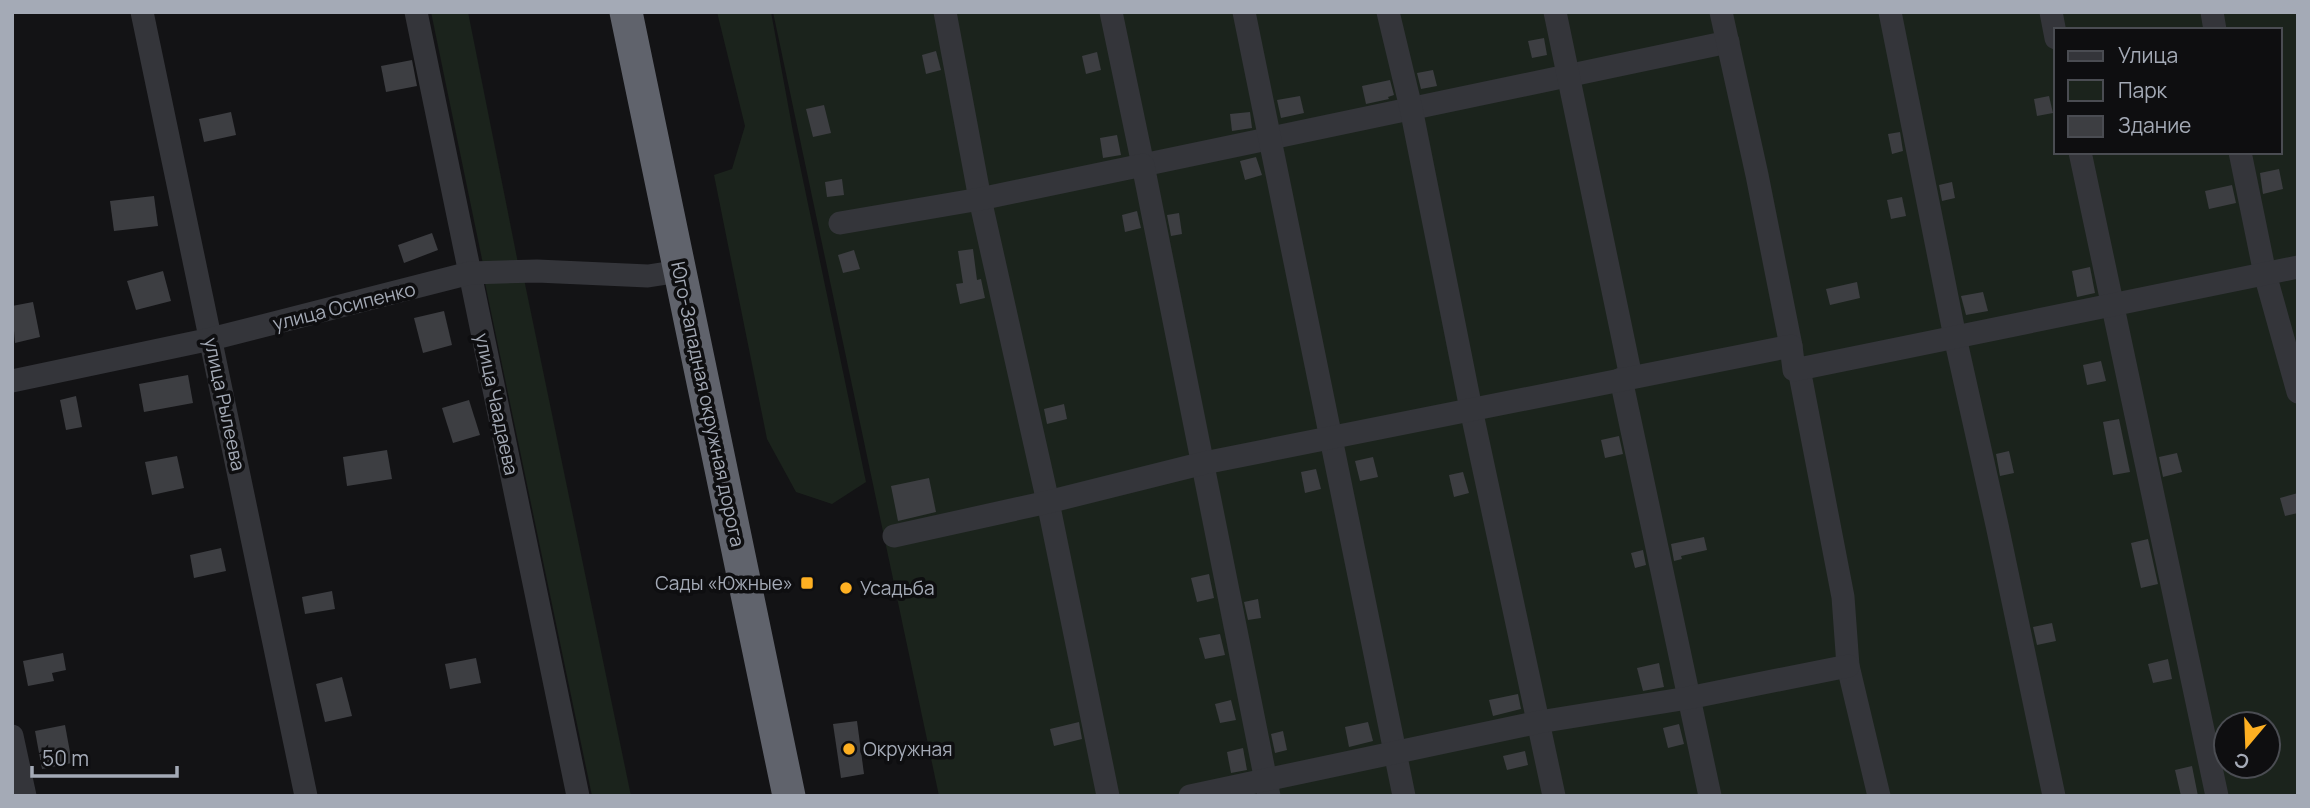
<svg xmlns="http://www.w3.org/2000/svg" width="2310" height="808" viewBox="0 0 2310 808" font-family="Manrope,sans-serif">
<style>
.green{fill:#1b231c;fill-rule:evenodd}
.building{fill:#3d3e42}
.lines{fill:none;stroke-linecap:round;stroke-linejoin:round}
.minor{stroke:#34353a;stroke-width:23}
.highway{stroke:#60636c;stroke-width:33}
.poi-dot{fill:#feb022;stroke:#0e0e10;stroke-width:2.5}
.labels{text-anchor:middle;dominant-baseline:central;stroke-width:7;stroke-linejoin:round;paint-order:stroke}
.street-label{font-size:19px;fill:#a4aab6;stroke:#0e0e10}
.poi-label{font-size:19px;fill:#a4aab6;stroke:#0e0e10;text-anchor:start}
</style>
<rect width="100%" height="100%" fill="#131315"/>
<!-- green -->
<g class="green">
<path d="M431 12H468L518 263 483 264Z"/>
<path d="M717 12H771L793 132 866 482 832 504 796 492 767 439 714 175 732 169 745 126Z"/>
<path d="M773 12H2298V796H939ZM2056 30H2280V152H2056ZM2226 724H2268V766H2226Z"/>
<path d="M524 279 631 796H592L485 283Z"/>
</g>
<!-- building -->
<g class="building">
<path d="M1544 38 1547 55 1532 58 1528 41Z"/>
<path d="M936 51 941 70 926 74 922 55Z"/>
<path d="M1097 52 1101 70 1086 74 1082 56Z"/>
<path d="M412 60 417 86 386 92 381 66Z"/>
<path d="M1433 70 1437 86 1421 89 1417 73Z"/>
<path d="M1390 80 1394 95 1388 97 1389 99 1366 104 1362 86Z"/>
<path d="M1300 96 1304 113 1281 118 1277 100Z"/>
<path d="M2049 96 2053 113 2037 116 2034 99Z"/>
<path d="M824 105 831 133 813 137 806 109Z"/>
<path d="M231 112 236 135 204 142 199 119Z"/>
<path d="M1250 112 1252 128 1232 131 1230 114Z"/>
<path d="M1900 132 1903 151 1892 154 1888 134Z"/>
<path d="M1117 135 1121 155 1103 158 1100 138Z"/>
<path d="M1256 157 1262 175 1245 180 1240 161Z"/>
<path d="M2279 169 2283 189 2263 194 2260 173Z"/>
<path d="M842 179 844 195 827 197 825 182Z"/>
<path d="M1952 182 1955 198 1942 201 1939 185Z"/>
<path d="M2232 185 2236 203 2209 209 2205 191Z"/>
<path d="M154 196 158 226 114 231 110 201Z"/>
<path d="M1902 197 1906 216 1891 219 1887 200Z"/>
<path d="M1137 211 1141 228 1125 232 1122 215Z"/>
<path d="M1179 213 1182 234 1171 236 1167 215Z"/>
<path d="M432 233 438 250 404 263 398 245Z"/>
<path d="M973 249 977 280 981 279 985 298 960 304 956 284 963 283 958 251Z"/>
<path d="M854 250 860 269 843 273 838 255Z"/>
<path d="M2090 267 2095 293 2077 297 2072 271Z"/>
<path d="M163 271 171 301 136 310 127 281Z"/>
<path d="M1857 282 1860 298 1830 305 1826 289Z"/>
<path d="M1983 292 1988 311 1966 315 1961 296Z"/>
<path d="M33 302 40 337 15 343 12 306Z"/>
<path d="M444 311 452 345 423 353 414 318Z"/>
<path d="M2101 361 2106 381 2087 385 2083 365Z"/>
<path d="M188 375 193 403 144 412 139 384Z"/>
<path d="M76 396 82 427 66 430 60 400Z"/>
<path d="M469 400 480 435 453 443 442 408Z"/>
<path d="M1064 404 1067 419 1047 424 1044 409Z"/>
<path d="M2119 419 2130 472 2113 475 2103 422Z"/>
<path d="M1619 436 1623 454 1605 458 1601 440Z"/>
<path d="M387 450 392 479 347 486 343 457Z"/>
<path d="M2009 451 2014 473 2000 476 1996 454Z"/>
<path d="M2177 453 2182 472 2163 477 2159 457Z"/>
<path d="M177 456 184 488 152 495 145 462Z"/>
<path d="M1373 457 1378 477 1360 481 1355 461Z"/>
<path d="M1316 469 1321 489 1305 493 1301 472Z"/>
<path d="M1463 472 1469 493 1454 497 1449 475Z"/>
<path d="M929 478 936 512 898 521 891 486Z"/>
<path d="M2298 493V513L2285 516 2280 498Z"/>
<path d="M1704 537 1707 550 1681 556 1682 559 1674 561 1671 544Z"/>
<path d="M2148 539 2158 584 2141 588 2131 543Z"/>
<path d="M221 548 226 571 194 578 190 555Z"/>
<path d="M1643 550 1646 565 1635 568 1631 553Z"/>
<path d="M1209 574 1214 598 1197 602 1191 578Z"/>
<path d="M332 591 335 609 305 614 302 597Z"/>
<path d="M1258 599 1261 618 1248 620 1244 602Z"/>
<path d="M2052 623 2056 641 2037 645 2033 627Z"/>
<path d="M1220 634 1225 655 1205 659 1199 638Z"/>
<path d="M63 653 66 670 52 673 54 681 28 686 23 661Z"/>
<path d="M476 658 481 683 450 689 445 664Z"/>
<path d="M2168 659 2172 679 2153 683 2148 664Z"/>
<path d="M1659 663 1664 687 1643 691 1637 668Z"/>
<path d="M342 677 352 716 325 722 316 684Z"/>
<path d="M1518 694 1521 709 1493 716 1489 700Z"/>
<path d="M1231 700 1236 720 1220 723 1215 704Z"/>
<path d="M857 721 864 774 841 778 833 724Z"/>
<path d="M1079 722 1082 739 1054 746 1050 729Z"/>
<path d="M1368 722 1373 741 1349 747 1345 727Z"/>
<path d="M1679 724 1684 744 1668 748 1663 728Z"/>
<path d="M65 725 72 763 42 769 35 731Z"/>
<path d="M1283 731 1287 750 1275 753 1271 734Z"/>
<path d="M1243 748 1247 770 1231 773 1227 752Z"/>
<path d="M1525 751 1528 765 1507 770 1503 756Z"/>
<path d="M2192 766 2198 796H2181L2175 770Z"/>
</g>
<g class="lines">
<!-- minor -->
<g class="minor">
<path d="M142 12 306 796"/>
<path d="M416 12 578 796"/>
<path d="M945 12 980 199 1048 502 1108 796"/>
<path d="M1111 12 1143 165 1728 42"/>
<path d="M1244 12 1404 796"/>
<path d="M1388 12 1411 108 1471 409 1554 796"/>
<path d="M1555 12 1631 377"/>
<path d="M1721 12 1757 175 1791 346"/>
<path d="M1890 12 1955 337 1997 525 2054 796"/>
<path d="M2051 12 2056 38"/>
<path d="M2212 12 2215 30"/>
<path d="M2080 152 2217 796"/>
<path d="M2240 152 2265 274 2298 392"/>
<path d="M840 223 980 199 1143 165 1269 796"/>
<path d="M1799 369 1843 597 1848 666 1879 796"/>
<path d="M1621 379 1710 796"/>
<path d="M12 381 211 339 470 273 537 271 648 276 680 271"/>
<path d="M894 536 1048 502 1204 463 1791 346 1794 370 2298 267"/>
<path d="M12 736 25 796"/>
<path d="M1190 796 1539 722 1688 698 1848 666"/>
</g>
<!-- highway -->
<path class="highway" d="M626 12 789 796"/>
</g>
<!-- markers -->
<g class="poi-dot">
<rect x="800" y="576" width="14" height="14" rx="3.5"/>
<circle cx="846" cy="588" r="7"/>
<circle cx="849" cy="749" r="7"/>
</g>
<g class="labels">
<!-- street labels -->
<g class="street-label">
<text transform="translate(344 306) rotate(-14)">улица Осипенко</text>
<text transform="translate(225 404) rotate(78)">улица Рылеева</text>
<text transform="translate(497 404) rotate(78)">улица Чаадаева</text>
<text transform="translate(708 404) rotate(78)">Юго-Западная окружная дорога</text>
</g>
<!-- poi labels -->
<g class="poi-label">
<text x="793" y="583" text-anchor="end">Сады «Южные»</text>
<text x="860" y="588">Усадьба</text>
<text x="863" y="749">Окружная</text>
</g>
</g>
<!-- border -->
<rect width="2310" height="808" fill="none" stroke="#a4aab6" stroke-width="28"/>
<!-- legend -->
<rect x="2054" y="28" width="228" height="126" fill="#0e0e10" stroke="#4a4c52" stroke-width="2"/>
<rect x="2068" y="51" width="35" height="10" fill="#34353a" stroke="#4a4c52" stroke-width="2"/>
<text x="2118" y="63" font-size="21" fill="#a4aab6">Улица</text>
<rect x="2068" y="80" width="35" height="21" fill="#1b231c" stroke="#4a4c52" stroke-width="2"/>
<text x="2118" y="98" font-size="21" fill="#a4aab6">Парк</text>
<rect x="2068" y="116" width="35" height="21" fill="#3d3e42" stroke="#4a4c52" stroke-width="2"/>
<text x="2118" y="133" font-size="21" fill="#a4aab6">Здание</text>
<!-- north arrow -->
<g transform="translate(2247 745) rotate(199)"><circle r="33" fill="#0e0e10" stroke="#4a4c52" stroke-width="2"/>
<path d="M0-5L12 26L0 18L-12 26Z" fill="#feb022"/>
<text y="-10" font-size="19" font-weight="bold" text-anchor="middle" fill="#a4aab6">С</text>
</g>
<!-- scale -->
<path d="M32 766v10h145v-10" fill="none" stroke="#a4aab6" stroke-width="3.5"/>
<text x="42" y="766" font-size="21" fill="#a4aab6" stroke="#0e0e10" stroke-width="5" paint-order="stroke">50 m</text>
</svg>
